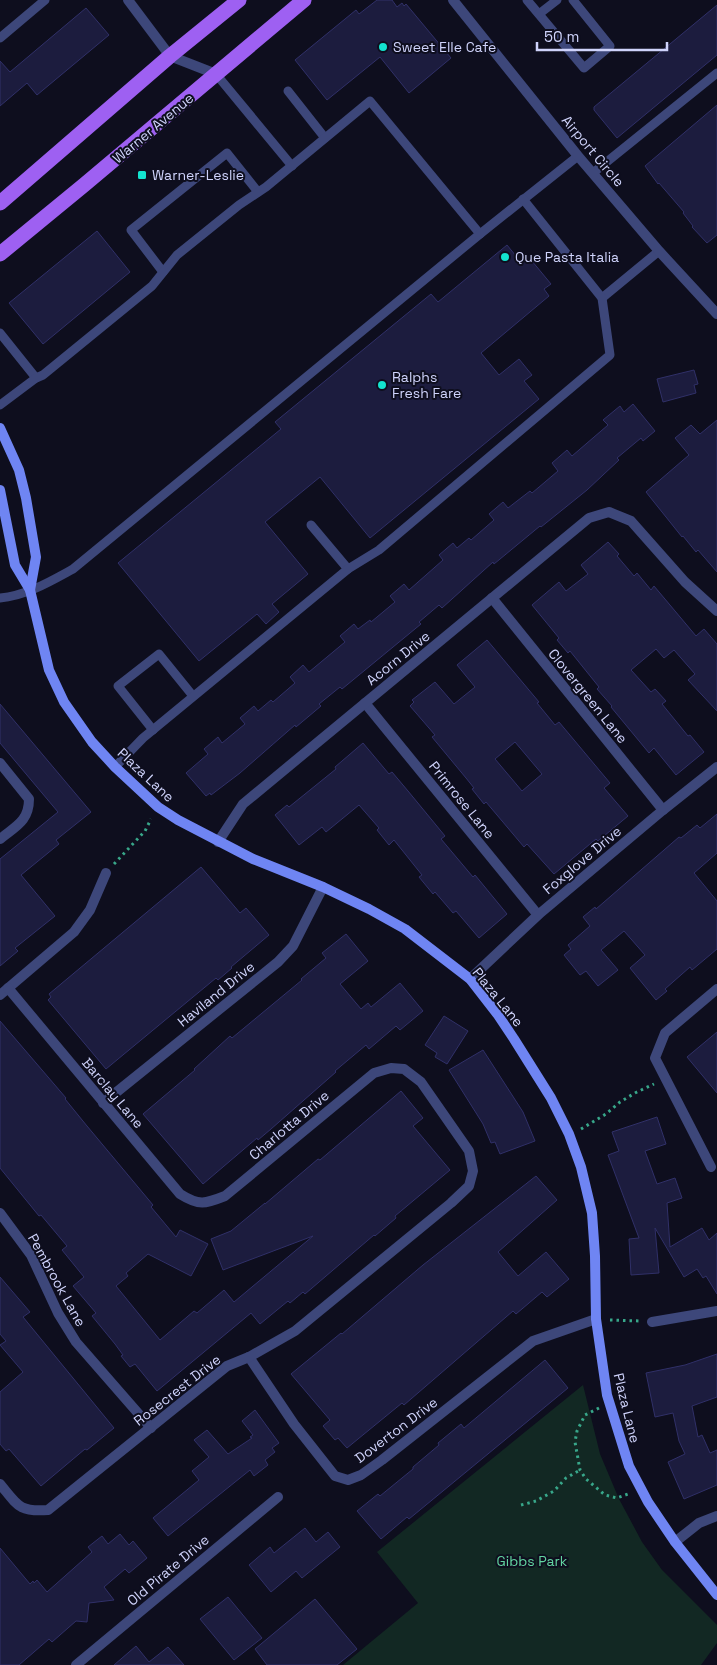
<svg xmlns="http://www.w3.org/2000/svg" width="717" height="1665" viewBox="0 0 717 1665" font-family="'Space Grotesk',sans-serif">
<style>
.green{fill:#122823}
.building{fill:#1c1c3e;stroke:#303068;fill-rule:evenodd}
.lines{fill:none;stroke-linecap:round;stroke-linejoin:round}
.path{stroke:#38a78a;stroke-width:3;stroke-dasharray:2.5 4;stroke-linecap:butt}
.lane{stroke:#3d477a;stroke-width:9}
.street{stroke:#3d477a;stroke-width:10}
.secondary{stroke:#6f85f3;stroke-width:10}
.primary{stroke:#9e60f2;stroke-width:15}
.poi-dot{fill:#13e3cf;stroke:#0e0e1e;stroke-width:2}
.labels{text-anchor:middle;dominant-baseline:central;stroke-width:4;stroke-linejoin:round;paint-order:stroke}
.poi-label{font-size:14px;fill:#cfd3fb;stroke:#0e0e1e;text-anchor:start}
.street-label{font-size:14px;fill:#cfd3fb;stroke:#0e0e1e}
.park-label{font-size:14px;fill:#62d4a1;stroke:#0e0e1e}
</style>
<rect width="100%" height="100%" fill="#0e0e1e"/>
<!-- green -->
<path class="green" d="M583 1385 600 1454 619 1499 642 1542 662 1570 717 1625V1643L701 1665H343L418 1603 377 1552Z"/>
<!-- building -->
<g class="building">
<path d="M377 0H392L397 7 402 3 404 6 406 4 451 58 409 93 380 57 327 100 295 60 356 10 359 14Z"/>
<path d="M717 5V55L617 138 594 110V107Z"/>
<path d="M86 8 109 35 37 95 27 83 0 106V61L10 72Z"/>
<path d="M717 105V235L707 243 692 227 693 226 683 213 684 212 659 183 658 184 645 166Z"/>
<path d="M97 231 130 272 43 344 9 303Z"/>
<path d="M507 245 520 261 527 255 551 284 544 289 549 296 481 353 499 375 519 359 532 375 524 381 539 399 370 538 320 477 265 522 308 574 272 604 279 612 266 624 257 614 199 661 118 563 281 429 275 422 431 294 438 302Z"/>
<path d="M694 370 698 384 694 385 696 393 663 402 657 379Z"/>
<path d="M633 404 655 431 643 441 641 438 617 458 619 460 587 490 541 527 540 526 494 564 493 562 442 608 439 605 419 622 421 624 342 689 340 687 319 704 321 706 296 727 295 725 240 773 211 795 210 793 206 796 186 773 208 754 204 749 218 737 222 743 245 724 240 718 254 706 258 711 271 700 273 702 295 683 290 677 303 665 309 672 345 642 340 636 354 624 358 629 370 620 371 622 395 602 390 596 404 584 409 590 443 560 439 555 453 543 457 548 469 538 471 540 494 520 489 514 503 502 508 508 530 491 532 493 558 471 552 463 567 450 572 456 608 425 603 420 620 406 624 412Z"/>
<path d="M717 420V572L698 550 696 552 683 536 682 537 646 492 689 455 675 438 691 425 700 434Z"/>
<path d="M608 542 619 554 617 556 634 576 637 573 651 590 654 586 696 636 704 629 717 644V711L688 680 695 674 674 650 664 658 656 649 631 670 651 692 655 689 666 701 662 704 688 736 690 735 704 752 676 775 654 748 649 753 611 707 612 706 597 689 599 687 570 651 568 653 557 640 559 638 532 605 559 582 566 591 588 574 581 565Z"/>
<path d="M487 640 539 702 537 703 555 725 559 722 610 783 604 788 628 816 598 841 596 839 554 874 527 844 524 847 486 802 484 804 472 789 474 788 466 778 432 737 435 735 410 706 414 702 412 700 435 682 454 704 475 687 457 665ZM515 742 542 774 522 791 495 759Z"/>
<path d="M0 704 91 812 56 840 59 844 21 875 55 916 15 948 18 951 0 966V859L58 812 0 743Z"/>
<path d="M363 743 389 774 392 772 408 791 445 836 441 839 473 877 475 875 507 914 479 938 456 911 453 913 435 892 433 894 419 877 422 875 394 840 389 845 377 830 379 828 359 805 326 832 322 827 299 845 275 815 287 805 289 807 336 769 335 767Z"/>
<path d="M717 814V853L694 873 717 901V949L692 970 690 967 665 989 667 991 656 1000 630 968 645 955 624 931 601 950 618 970 598 986 586 971 580 975 564 955 571 949 568 945 590 926 583 917 595 907 596 909 679 837 681 838 697 825 700 828Z"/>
<path d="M201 867 240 913 246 908 269 935 231 967 232 968 218 980 216 978 106 1069 48 1000 51 997 49 994Z"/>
<path d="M346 934 368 961 340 984 361 1009 368 1003 371 1007 400 983 423 1011 400 1030 396 1026 369 1049 366 1045 335 1071 336 1072 271 1129 258 1140 257 1138 203 1184 143 1114 195 1070 194 1069 230 1036 232 1038 302 980 301 979 326 958 322 953Z"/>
<path d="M444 1016 468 1031 447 1064 435 1057 437 1053 425 1045Z"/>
<path d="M0 1021 66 1098 65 1099 87 1126 153 1205 151 1207 176 1237 180 1230 208 1244 191 1276 148 1254 126 1273 128 1276 116 1286 160 1340 194 1311 197 1313 224 1290 234 1302 313 1236 223 1270 211 1239 231 1231 265 1203V1204L318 1159 320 1160 401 1091 423 1118 413 1126 450 1170 395 1216 396 1218 375 1236 374 1235 305 1294 303 1292 290 1303 288 1301 260 1324 251 1313 157 1391 135 1364 130 1367 121 1356 123 1355 115 1344 92 1316 96 1313 73 1286 84 1277 62 1250 67 1246 41 1215 39 1216 0 1168Z"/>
<path d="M717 1032V1093L687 1057Z"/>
<path d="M483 1050 523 1112 535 1141 500 1154 495 1142 491 1143 483 1124 449 1070Z"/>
<path d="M657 1117 666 1144 645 1151 657 1184 675 1178 682 1198 667 1203 670 1247 702 1228 709 1240 717 1233V1294L706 1276 703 1278 697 1269 684 1277 655 1228 659 1273 631 1275 629 1239 639 1238 608 1155 619 1151 612 1132Z"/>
<path d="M536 1176 557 1200 498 1252 518 1276 546 1252 569 1279 547 1297 542 1292 516 1314 513 1311 404 1405 402 1403 347 1448 338 1438 335 1440 323 1426 330 1420 291 1374 341 1333 342 1334 423 1265Z"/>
<path d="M0 1277 30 1312 23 1317 114 1428 87 1450 85 1449 41 1486 9 1449 6 1451 0 1444V1392L23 1372 0 1345 6 1341 0 1334Z"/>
<path d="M717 1354V1397L692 1406 698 1437 702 1435 710 1453 717 1450V1485L684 1499 668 1462 685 1454 679 1441 673 1413 655 1417 646 1373 685 1365Z"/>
<path d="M545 1360 568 1388 409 1519 407 1517 381 1539 357 1511 378 1494 380 1496 413 1469V1467L439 1445 438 1443 461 1424 464 1428Z"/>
<path d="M255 1410 279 1443 272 1448 275 1452 265 1460 268 1465 254 1476 250 1470 168 1536 153 1518 199 1480 192 1471 209 1457 194 1440 207 1430 228 1454 252 1438 250 1437 253 1435 242 1421Z"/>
<path d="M305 1528 316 1542 328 1532 340 1547 302 1578 296 1571 271 1592 249 1565 270 1547 274 1553Z"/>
<path d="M120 1534 129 1545 133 1541 147 1558 129 1573 125 1569 104 1587 114 1600 89 1603 87 1622 76 1621 52 1642 49 1639 19 1665H0V1548L30 1584 33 1581 34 1583 37 1580 47 1592 92 1552 88 1547 102 1536 108 1544Z"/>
<path d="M228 1597 262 1638 234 1660 200 1619Z"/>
<path d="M315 1599 357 1649 337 1665H267L255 1649Z"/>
<path d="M136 1646 149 1662 168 1647 184 1665H114Z"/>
</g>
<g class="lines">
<!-- path -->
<g class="path">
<path d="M114 864 145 831 151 819"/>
<path d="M581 1129 606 1114 620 1102 635 1093 654 1084"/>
<path d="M610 1320 641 1321"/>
<path d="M599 1408 585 1415 577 1431 575 1442 580 1470 586 1479 605 1495 617 1498 628 1494"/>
<path d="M521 1505 536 1501 554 1491 566 1478 580 1470"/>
</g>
<!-- lane -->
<g class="lane">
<path d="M527 0 584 68 610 46 573 0"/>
<path d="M539 14 557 0"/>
<path d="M0 38 45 0"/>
<path d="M216 74 292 166"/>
<path d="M288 91 325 138"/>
<path d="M593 173 717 73"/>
<path d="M163 272 131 230 227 153 258 192"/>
<path d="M602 298 659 251"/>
<path d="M0 333 36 378"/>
<path d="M0 405 36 378 43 375 152 286 177 255 239 205 266 187 370 101 480 234"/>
<path d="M311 525 348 569"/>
<path d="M0 598C26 596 51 581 73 569L480 234 578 156"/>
<path d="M153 730 118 686 159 654 193 696"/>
<path d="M115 767 143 738 348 569 379 550 610 355 602 298 523 199"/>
</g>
<!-- street -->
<g class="street">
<path d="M128 0 170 56 216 74"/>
<path d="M453 0 578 156 659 251 717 314"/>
<path d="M492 598 663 810"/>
<path d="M365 703 538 915"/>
<path d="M0 763 29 799C29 821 16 826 0 839"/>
<path d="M218 842 243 804 589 518 609 512 631 521 685 582 717 611"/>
<path d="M470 979 538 915 663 810 717 767"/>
<path d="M0 995 74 932 90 910 106 873"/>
<path d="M103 1103 278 962 293 946 323 887"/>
<path d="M711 1167 655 1058 665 1033 717 989"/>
<path d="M0 1213 31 1255 58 1313 76 1342 151 1428"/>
<path d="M652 1322 717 1311"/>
<path d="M249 1357 294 1424 335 1476 348 1480 361 1475 382 1460 533 1341 596 1319"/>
<path d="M0 1484C18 1506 19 1512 48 1510L227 1366 249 1357 295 1331 451 1203 469 1186 473 1171 469 1151 421 1082 404 1069 391 1068 374 1073 225 1196C205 1204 199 1206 180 1194L8 988"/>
<path d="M675 1542 699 1523 717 1516"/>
<path d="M76 1665 278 1497"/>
</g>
<!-- secondary -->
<g class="secondary">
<path d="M0 428 19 470 26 498 36 557 30 590"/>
<path d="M0 490 15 565 30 590 49 670 64 702 92 742 115 767 158 807 178 820 253 859 323 887 369 909 405 929 470 979 498 1015 514 1039 551 1098 569 1134 581 1167 592 1213 595 1256 596 1319 607 1395 629 1466 648 1502 675 1542 717 1595"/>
</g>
<!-- primary -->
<g class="primary">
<path d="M0 203 170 56 239 0"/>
<path d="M0 254 84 185 304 0"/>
</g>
</g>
<!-- markers -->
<g class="poi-dot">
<circle cx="383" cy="47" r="5"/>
<rect x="137" y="170" width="10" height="10" rx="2.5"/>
<circle cx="505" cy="257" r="5"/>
<circle cx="382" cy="385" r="5"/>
</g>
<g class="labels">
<!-- poi labels -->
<g class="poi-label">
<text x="393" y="47">Sweet Elle Cafe</text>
<text x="152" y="175">Warner-Leslie</text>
<text x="515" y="257">Que Pasta Italia</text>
<text x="392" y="377">Ralphs<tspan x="392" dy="16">Fresh Fare</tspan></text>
</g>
<!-- street labels -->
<g class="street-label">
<text transform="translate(153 128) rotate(-40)">Warner Avenue</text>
<text transform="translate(593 151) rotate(50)">Airport Circle</text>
<text transform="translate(398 658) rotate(-39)">Acorn Drive</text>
<text transform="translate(588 696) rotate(51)">Clovergreen Lane</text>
<text transform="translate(146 775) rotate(43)">Plaza Lane</text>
<text transform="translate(462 800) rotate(51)">Primrose Lane</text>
<text transform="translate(582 860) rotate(-40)">Foxglove Drive</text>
<text transform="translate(216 994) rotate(-39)">Haviland Drive</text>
<text transform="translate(498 997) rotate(51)">Plaza Lane</text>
<text transform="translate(113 1093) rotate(50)">Barclay Lane</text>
<text transform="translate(289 1125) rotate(-40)">Charlotta Drive</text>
<text transform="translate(57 1280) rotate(61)">Pembrook Lane</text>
<text transform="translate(177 1390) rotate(-38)">Rosecrest Drive</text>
<text transform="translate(627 1408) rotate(76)">Plaza Lane</text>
<text transform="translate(396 1430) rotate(-37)">Doverton Drive</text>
<text transform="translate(168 1570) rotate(-40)">Old Pirate Drive</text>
</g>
<!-- park labels -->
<g class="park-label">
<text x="532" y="1561">Gibbs Park</text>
</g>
</g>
<!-- scale -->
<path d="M537 42v8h130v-8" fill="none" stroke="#cfd3fb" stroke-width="2.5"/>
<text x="544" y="42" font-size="15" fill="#cfd3fb" stroke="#0e0e1e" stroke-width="4" paint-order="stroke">50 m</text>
</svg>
